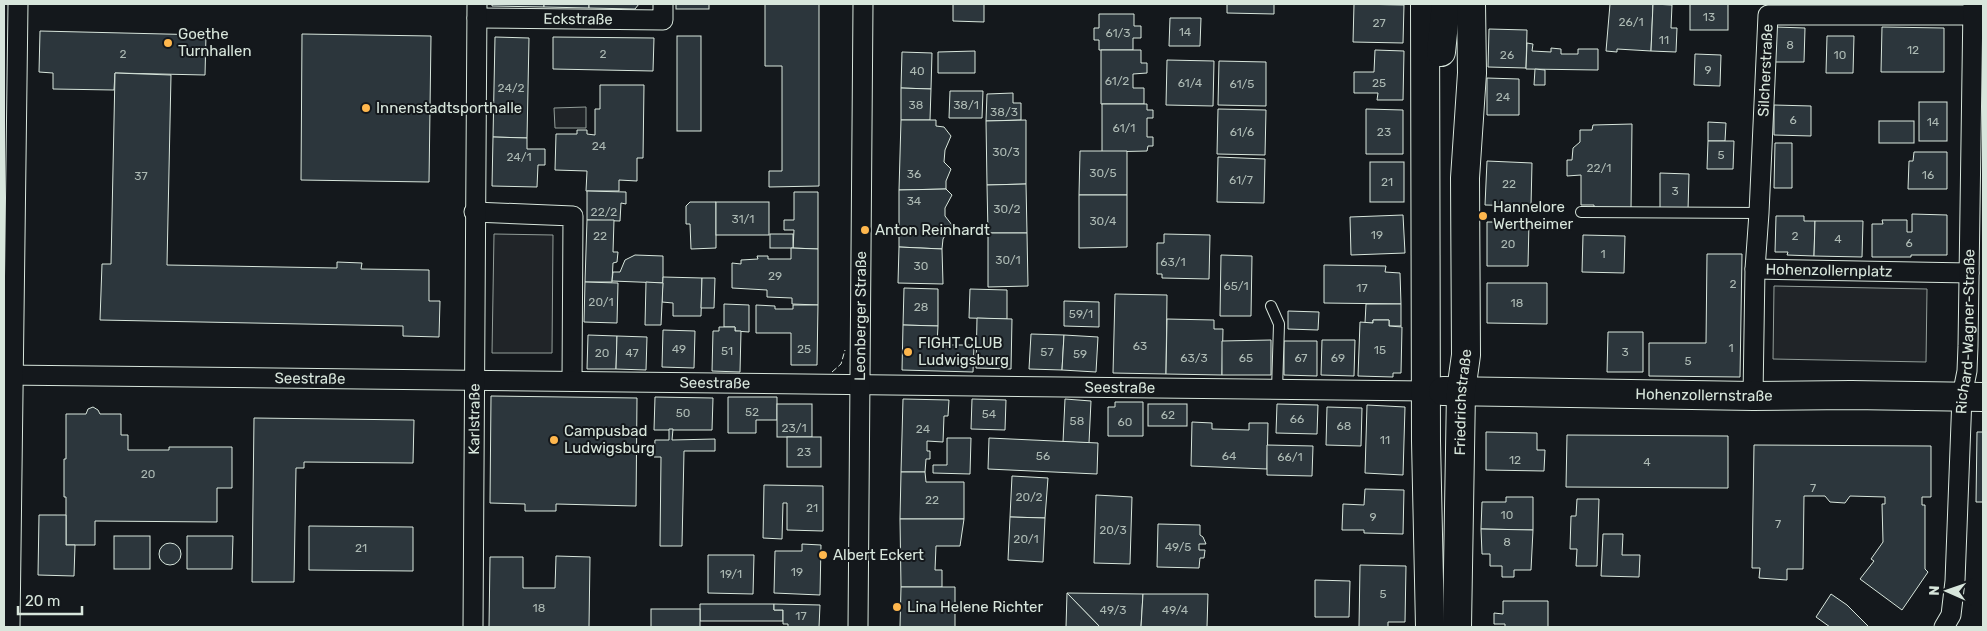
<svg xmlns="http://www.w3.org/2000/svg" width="1987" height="631" viewBox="0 0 1987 631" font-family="Rubik,sans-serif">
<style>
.green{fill:#202428;stroke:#939e99}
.building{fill:#2c363c;stroke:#d8e6dc}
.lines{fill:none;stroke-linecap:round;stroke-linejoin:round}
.lane-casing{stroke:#d8e6dc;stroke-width:12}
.street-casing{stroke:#d8e6dc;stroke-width:21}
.secondary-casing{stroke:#d8e6dc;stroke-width:30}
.lane{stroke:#14181c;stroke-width:10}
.street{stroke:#14181c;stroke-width:19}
.secondary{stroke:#14181c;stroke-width:28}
.fence{stroke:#d8e6dc;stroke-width:1;stroke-dasharray:6 2.5;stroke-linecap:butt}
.poi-dot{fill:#ffb74d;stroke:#14181c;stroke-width:2}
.labels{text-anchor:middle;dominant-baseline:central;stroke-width:4;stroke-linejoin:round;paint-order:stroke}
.number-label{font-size:12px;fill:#adbab4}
.street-label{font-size:15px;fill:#d8e6dc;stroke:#14181c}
.poi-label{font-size:15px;fill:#d8e6dc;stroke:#14181c;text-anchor:start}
</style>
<rect width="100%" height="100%" fill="#14181c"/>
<!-- green -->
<g class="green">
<path d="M586 107V128H555L554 108Z"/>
<path d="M494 234 553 235 552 353H492Z"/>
<path d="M1774 286 1927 289 1926 362 1773 359Z"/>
</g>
<!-- building -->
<g class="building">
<path d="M492 4H544V7L492 6Z"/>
<path d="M544 4H589V8L544 7Z"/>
<path d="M589 4H639L635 9 589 8Z"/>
<rect x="676" y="4" width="33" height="5"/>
<path d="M765 4H819V186L769 187V171H782V66H765Z"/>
<path d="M953 4H984V22L953 21Z"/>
<path d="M1227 4H1274V14L1227 13Z"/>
<path d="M1354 4 1404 5 1403 43 1353 42Z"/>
<path d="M1610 4H1653L1651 51 1617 49V52L1606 51Z"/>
<path d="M1653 4 1672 5 1671 28H1677L1676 52 1651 51Z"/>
<rect x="1690" y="4" width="38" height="26"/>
<path d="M1099 14H1134V26H1141V38H1133V50H1099V40H1094V28H1099Z"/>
<path d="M1170 18H1201L1200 46H1169Z"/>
<path d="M1775 27 1805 28 1804 62H1775Z"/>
<path d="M1882 27 1944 28V72H1881Z"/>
<path d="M1489 29 1527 30 1526 68 1488 67Z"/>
<path d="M40 31 206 35 205 75 115 73 114 90 53 89V73L39 72Z"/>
<path d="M302 34 431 36 429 182 301 180Z"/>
<rect x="677" y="36" width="24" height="95"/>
<path d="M1827 36H1854L1853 73H1826Z"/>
<path d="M495 37 529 38 527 138 493 137Z"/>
<path d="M553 37 654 38 653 71 553 69Z"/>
<path d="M1527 43 1533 44 1532 51 1551 52V48L1561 49V54H1578V49H1598V70L1526 69Z"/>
<path d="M1101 50H1141V63H1147V73L1133 74V88H1144V104H1101Z"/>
<path d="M1375 50 1404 51 1403 100H1377L1378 93H1354V72H1374Z"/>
<path d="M975 51V73H938V52Z"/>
<path d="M902 52 932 53 931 89 901 88Z"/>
<path d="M1695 54 1721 55 1720 86 1694 85Z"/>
<path d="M1167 60 1214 61 1213 106 1166 105Z"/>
<path d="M1219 61 1266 62V106L1218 105Z"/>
<path d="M1535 69 1545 70V85H1534Z"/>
<path d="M115 73 171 75 167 265 337 268V262L362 263 361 269 429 270V301H440L439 337 403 336V326L100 320 102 264H111Z"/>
<path d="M1487 78 1519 79V115H1487Z"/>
<path d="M600 85H644L643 158H637V181L619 180V191H586L587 171 555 170 556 134H577V130H587V134L595 135V109H600Z"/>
<path d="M901 88 931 89 930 120H901Z"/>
<path d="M950 91H983L982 118H949Z"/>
<path d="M1013 93V103H1021V120L986 121 987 94Z"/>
<rect x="1919" y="102" width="28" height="39"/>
<path d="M1102 104H1147V110H1153V118H1147V137H1153V146H1148L1147 151 1102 152Z"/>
<path d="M1774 105 1811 106V136L1774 135Z"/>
<path d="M1218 109 1266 110 1265 155 1217 154Z"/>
<path d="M1366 109 1403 110V154H1366Z"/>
<path d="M901 120H936V126L944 127 951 136 945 150 944 162 951 169 946 181V189L899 190Z"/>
<path d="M1026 120V184L987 185 986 121Z"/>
<rect x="1879" y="121" width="35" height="22"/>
<path d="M1708 122 1726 123 1725 141H1708Z"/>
<path d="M1632 124 1631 210 1594 211V205H1581V175L1567 176V160H1572L1573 148 1580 142V130H1592L1593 125Z"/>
<path d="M493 137 527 138V149H545V165H538L537 187 492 186Z"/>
<path d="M1708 141H1734L1733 169H1707Z"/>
<path d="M1775 143H1792V188H1774Z"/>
<path d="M1080 151H1127V195H1079Z"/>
<path d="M1914 152H1947V189H1908L1909 161H1913Z"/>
<path d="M1218 157 1265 159 1264 203 1217 202Z"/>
<path d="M1487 161 1532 163 1531 206 1485 205Z"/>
<rect x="1370" y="162" width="34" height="40"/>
<path d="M1660 173 1689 174 1688 210 1660 209Z"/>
<path d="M1026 184 1027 233H988L987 185Z"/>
<path d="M946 189 952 195 945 208V216L952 225 943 239 942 249 899 247V190Z"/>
<path d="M587 191 626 192V204L621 203 620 221 587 220Z"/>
<path d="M794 192H818V249L793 248 794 230H784V220H794Z"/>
<path d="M1079 195H1127V247L1079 248Z"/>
<path d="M690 202H716V248L691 249 690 224H686V206Z"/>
<rect x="716" y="202" width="53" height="33"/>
<path d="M1912 214 1947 215V255H1911V257H1872V224H1883L1882 220H1907V232H1912Z"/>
<path d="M1403 215 1405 253 1351 255 1350 217Z"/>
<path d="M1776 216H1804V221H1815L1814 256 1787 255 1788 252H1775Z"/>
<path d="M587 220H614L613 252H618L617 262 613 263 612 282H585Z"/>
<path d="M1815 221H1863L1862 257 1814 256Z"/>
<path d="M1487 222H1529L1528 266H1487Z"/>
<path d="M988 233H1027L1028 286 988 287Z"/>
<rect x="770" y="234" width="23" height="14"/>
<path d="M1164 234 1210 235 1209 279 1162 278V274H1157V243H1164Z"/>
<path d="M1583 235 1625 236 1624 273 1582 272Z"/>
<path d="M899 247 942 249 943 284 898 283Z"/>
<path d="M791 248 818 249V305L792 304V298L767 297V290L732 288V263L741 264V260L758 259 757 256H768V259H791Z"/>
<path d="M1707 254H1742L1740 377 1649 376V343H1706Z"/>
<path d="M635 255 663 256V283L612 281 613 272H620L625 260Z"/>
<path d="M1221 255 1252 256 1251 316H1220Z"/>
<path d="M1324 265 1386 266 1385 272 1400 273 1401 304 1324 303Z"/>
<path d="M663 277 702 278 701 316H673V303L662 302Z"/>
<path d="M702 278H715L714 308H701Z"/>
<path d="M585 282 618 283 617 323 584 322Z"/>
<path d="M646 282 663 283 661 325H645Z"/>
<path d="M1487 283H1547V324L1487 323Z"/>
<path d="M904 288 938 289V326L903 325Z"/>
<path d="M970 289 1007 290V319L969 318Z"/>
<path d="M1115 294 1167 295 1166 374 1113 373Z"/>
<path d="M1064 301 1099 302V327L1064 326Z"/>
<path d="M724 304 749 305V332L735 331V327H724Z"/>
<path d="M1366 304H1401V326H1389V320H1373V323H1365Z"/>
<path d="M756 305 775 306V309H793V305H818L817 365H791V333H756Z"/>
<path d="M1288 311 1319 312 1318 330 1288 329Z"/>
<path d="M977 318 1012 319 1011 369 976 368Z"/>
<path d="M1167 319 1214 320V329H1223L1222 375 1166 374Z"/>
<path d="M1373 320H1389V326L1402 327 1401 373H1393V377L1358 376 1360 322 1373 323Z"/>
<path d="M903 325 938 326 937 345H974L973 372 902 370Z"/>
<path d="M719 327H735V331H741L740 372 712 371 713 331H719Z"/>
<path d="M663 330 695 331 694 368 662 367Z"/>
<path d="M1608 332H1643V372H1607Z"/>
<path d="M1031 334 1064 335 1062 370 1029 369Z"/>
<path d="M588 335 617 336 616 369H587Z"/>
<path d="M1064 335 1098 337 1096 372 1062 370Z"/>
<path d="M617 336 647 337 646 370 616 369Z"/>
<path d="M1271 340V375H1222V341Z"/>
<path d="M1322 340H1355L1354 376 1321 375Z"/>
<path d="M1284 341H1317V376L1284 375Z"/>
<path d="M491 396 637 398 636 506 556 504V511H525V504L490 503Z"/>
<path d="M655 397 713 398 712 430H654Z"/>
<path d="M728 397H777V420H756V433H728Z"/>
<path d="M903 399 949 400 948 416H944L943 442 927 441V451H930V459H926L925 472H901Z"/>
<path d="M972 399 1006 400 1005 430 971 429Z"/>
<path d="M1065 399 1091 401 1089 443 1063 442Z"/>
<path d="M1115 402H1143V436H1108V407H1115Z"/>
<rect x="777" y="404" width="35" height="33"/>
<rect x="1148" y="404" width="39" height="22"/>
<path d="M1277 404 1318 405 1317 434 1276 433Z"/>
<path d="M1367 405 1405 407 1403 475 1365 473Z"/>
<path d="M93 407 98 410 100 414H121V435H128V450H169V447H232V488H217V522L95 521V545H66V497H64V459H66V414H86L88 409Z"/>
<path d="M1327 407 1362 408 1361 446 1326 445Z"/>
<path d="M254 418 414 420 413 463 304 462V468H296L294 582H252Z"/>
<path d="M1192 422 1212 423V429L1249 430V423H1268L1267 469 1191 466Z"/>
<path d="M669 429H673L672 440 715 439V451H684L682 546H660L661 457H654L655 440H669Z"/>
<path d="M1486 432 1537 433V450H1545L1544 471 1486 470Z"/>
<path d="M1977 432H1983V502H1976Z"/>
<path d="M1567 435 1728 436V488L1566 487Z"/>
<rect x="787" y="437" width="34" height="30"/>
<path d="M947 438H971L970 474 933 473V465H947Z"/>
<path d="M989 438 1098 443 1097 474 988 469Z"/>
<path d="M1267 445 1313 446 1312 476 1267 475Z"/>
<path d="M1754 445 1931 446V497H1922V505H1925V569L1928 572 1902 610 1860 579 1874 561 1871 559 1883 542 1882 504H1885V497L1850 496 1845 503 1830 502 1825 496H1804L1803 569H1787V580L1759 578 1760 568H1752Z"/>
<path d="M901 472H925L926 482H964V519H900Z"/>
<path d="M1012 476 1048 478 1045 518 1010 517Z"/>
<path d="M764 485 823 486V531L787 530V503H783L782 539 763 538Z"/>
<path d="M1365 489 1404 490 1403 534 1364 533V530H1342L1343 504 1364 505Z"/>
<path d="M1096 495 1132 497 1130 564 1094 563Z"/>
<path d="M1506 497H1533V530L1481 529 1482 502H1506Z"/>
<path d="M1577 499H1599L1597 566H1576L1577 549H1570L1571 516H1576Z"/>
<path d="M39 515H66V545H75L74 576 38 575Z"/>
<path d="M1010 517 1045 518 1043 562 1008 560Z"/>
<path d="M900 519H964L960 546H936L935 570H942V587H901Z"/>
<path d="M1158 524 1200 525V535L1203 537 1206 544H1199V550H1205L1204 558H1200L1199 568 1157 567Z"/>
<path d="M309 526 413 527V571L309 570Z"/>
<path d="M1481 529 1533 530 1531 570H1514V577H1502V566H1490V554H1482Z"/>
<path d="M1603 534H1623L1622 555H1640L1639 577 1601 576Z"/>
<rect x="114" y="536" width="36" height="33"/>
<path d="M187 536H233L232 569H187Z"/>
<circle cx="170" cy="554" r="11"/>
<path d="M802 544 821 545 820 595 774 593 775 551H802Z"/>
<path d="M708 555H754L753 594 708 593Z"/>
<path d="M556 556 590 557 589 627H489L490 557H523V588H555Z"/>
<path d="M1360 565 1406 566 1405 622H1388V627H1359Z"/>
<path d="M1315 580 1350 581 1349 617H1315Z"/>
<path d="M901 587H955V627H900Z"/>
<path d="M1067 593 1143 594 1141 627H1100Z"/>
<path d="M1067 593 1100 627H1066Z"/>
<path d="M1143 594H1208L1207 627H1141Z"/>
<path d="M1831 594 1847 605 1869 627H1830L1816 617Z"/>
<path d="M1503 601H1548V627H1505V624H1494V613L1503 614Z"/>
<path d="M700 604H774V610H783V621H700Z"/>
<path d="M774 604 820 605 819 627H788V624H783V610H774Z"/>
<rect x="651" y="609" width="49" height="18"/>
</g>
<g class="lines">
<!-- lane casing -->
<g class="lane-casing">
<g id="lane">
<path d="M1581 212 1759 213"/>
<path d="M1271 306 1279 324 1277 390"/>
</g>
</g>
<!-- street casing -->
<g class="street-casing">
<g id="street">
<path id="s1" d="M477 18 663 20V4"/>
<path d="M474 212 573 216 572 381"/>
<path id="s2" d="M1755 269 1969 273"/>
<path id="s3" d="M4 375 1426 391"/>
<path id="s4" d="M1753 396 1755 269 1759 213 1768 15H1973"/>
<path d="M10 627 18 4"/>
<path id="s5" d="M473 627 477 4"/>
<path id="s6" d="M858 627 863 4"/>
<path id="s7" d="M1944 627 1951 615 1955 581 1962 396 1967 371 1968 346 1973 4"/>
</g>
</g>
<!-- secondary casing -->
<g class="secondary-casing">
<g id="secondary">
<path d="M1425 4 1426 441 1430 627"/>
<path d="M1441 52 1446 4"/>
<path id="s8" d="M1443 391 1753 396 1851 395 1983 397"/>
<path id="s9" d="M1457 627 1461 391 1466 355 1465 178 1472 73 1471 4"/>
</g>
</g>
<!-- lane -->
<use href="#lane" class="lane"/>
<!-- street -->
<use href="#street" class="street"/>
<!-- secondary -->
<use href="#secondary" class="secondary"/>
<!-- fence -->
<path class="fence" d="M832 372 841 364 845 350"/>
</g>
<!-- markers -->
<g class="poi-dot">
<circle cx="168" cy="43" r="5"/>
<circle cx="366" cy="108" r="5"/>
<circle cx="1483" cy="216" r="5"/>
<circle cx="865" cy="230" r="5"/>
<circle cx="908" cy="352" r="5"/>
<circle cx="554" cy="440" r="5"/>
<circle cx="823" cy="555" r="5"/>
<circle cx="897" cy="607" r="5"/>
</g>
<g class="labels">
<!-- number labels -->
<g class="number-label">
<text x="1709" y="17">13</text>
<text x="1631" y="22">26/1</text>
<text x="1379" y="23">27</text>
<text x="1185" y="32">14</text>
<text x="1118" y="33">61/3</text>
<text x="1664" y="40">11</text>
<text x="1790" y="45">8</text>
<text x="1913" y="50">12</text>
<text x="123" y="54">2</text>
<text x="603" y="54">2</text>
<text x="1507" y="55">26</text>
<text x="1840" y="55">10</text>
<text x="1708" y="70">9</text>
<text x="917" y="71">40</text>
<text x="1117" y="81">61/2</text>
<text x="1190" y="83">61/4</text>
<text x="1379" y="83">25</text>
<text x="1242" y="84">61/5</text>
<text x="511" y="88">24/2</text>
<text x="1503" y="97">24</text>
<text x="916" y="105">38</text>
<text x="966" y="105">38/1</text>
<text x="1004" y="112">38/3</text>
<text x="1793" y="120">6</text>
<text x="1933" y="122">14</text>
<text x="1124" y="128">61/1</text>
<text x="1242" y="132">61/6</text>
<text x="1384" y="132">23</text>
<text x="599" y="146">24</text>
<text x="1006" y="152">30/3</text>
<text x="1721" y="155">5</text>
<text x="519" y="157">24/1</text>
<text x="1599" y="168">22/1</text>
<text x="1103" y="173">30/5</text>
<text x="914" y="174">36</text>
<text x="1928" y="175">16</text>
<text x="141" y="176">37</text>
<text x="1241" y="180">61/7</text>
<text x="1387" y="182">21</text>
<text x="1509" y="184">22</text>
<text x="1675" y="191">3</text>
<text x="914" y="201">34</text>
<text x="1007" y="209">30/2</text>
<text x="604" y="212">22/2</text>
<text x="743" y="219">31/1</text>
<text x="1103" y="221">30/4</text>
<text x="1377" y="235">19</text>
<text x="600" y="236">22</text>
<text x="1795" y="236">2</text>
<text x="1838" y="239">4</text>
<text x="1909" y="243">6</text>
<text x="1508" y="244">20</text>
<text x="1603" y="254">1</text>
<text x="1008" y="260">30/1</text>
<text x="1173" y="262">63/1</text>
<text x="921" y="266">30</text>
<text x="775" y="276">29</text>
<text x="1733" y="284">2</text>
<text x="1236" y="286">65/1</text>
<text x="1362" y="288">17</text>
<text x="601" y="302">20/1</text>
<text x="1517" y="303">18</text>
<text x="921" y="307">28</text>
<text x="1081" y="314">59/1</text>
<text x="1140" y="346">63</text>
<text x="1731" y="348">1</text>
<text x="679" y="349">49</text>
<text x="804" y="349">25</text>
<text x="1380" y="350">15</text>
<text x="727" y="351">51</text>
<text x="1047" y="352">57</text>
<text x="1625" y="352">3</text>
<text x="602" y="353">20</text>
<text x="632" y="353">47</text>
<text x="1080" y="354">59</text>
<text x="1194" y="358">63/3</text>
<text x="1246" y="358">65</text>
<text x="1301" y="358">67</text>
<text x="1338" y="358">69</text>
<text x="1688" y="361">5</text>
<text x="752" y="412">52</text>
<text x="683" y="413">50</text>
<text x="989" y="414">54</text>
<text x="1168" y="415">62</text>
<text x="1297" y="419">66</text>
<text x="1077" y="421">58</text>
<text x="1125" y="422">60</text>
<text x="1344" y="426">68</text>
<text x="794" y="428">23/1</text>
<text x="923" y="429">24</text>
<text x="1385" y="440">11</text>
<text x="804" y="452">23</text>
<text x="1043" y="456">56</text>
<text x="1229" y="456">64</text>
<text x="1290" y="457">66/1</text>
<text x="1515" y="460">12</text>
<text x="1647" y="462">4</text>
<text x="148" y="474">20</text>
<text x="1813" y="488">7</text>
<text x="1029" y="497">20/2</text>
<text x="932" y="500">22</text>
<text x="812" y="508">21</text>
<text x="1507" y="515">10</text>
<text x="1373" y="517">9</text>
<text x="1778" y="524">7</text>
<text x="1113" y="530">20/3</text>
<text x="1026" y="539">20/1</text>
<text x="1507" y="542">8</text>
<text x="1178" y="547">49/5</text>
<text x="361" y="548">21</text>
<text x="797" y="572">19</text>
<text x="731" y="574">19/1</text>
<text x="1383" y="594">5</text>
<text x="539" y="608">18</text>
<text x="1113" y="610">49/3</text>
<text x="1175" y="610">49/4</text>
<text x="801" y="616">17</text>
</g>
<!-- street labels -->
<g class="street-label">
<text stroke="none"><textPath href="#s1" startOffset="101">Eckstraße</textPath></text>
<text stroke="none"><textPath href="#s4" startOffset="326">Silcherstraße</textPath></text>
<text stroke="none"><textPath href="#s2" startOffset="74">Hohenzollernplatz</textPath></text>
<text stroke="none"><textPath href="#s6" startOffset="311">Leonberger Straße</textPath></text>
<text stroke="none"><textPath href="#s7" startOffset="298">Richard-Wagner-Straße</textPath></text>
<text stroke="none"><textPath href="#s3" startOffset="306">Seestraße</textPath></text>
<text stroke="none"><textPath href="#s3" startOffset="711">Seestraße</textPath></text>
<text stroke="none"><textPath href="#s3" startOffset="1116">Seestraße</textPath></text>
<text stroke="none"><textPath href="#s8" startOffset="261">Hohenzollernstraße</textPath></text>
<text stroke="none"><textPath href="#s9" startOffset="225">Friedrichstraße</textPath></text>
<text stroke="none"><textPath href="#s5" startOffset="208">Karlstraße</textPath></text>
</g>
<!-- poi labels -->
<g class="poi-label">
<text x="178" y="34">Goethe<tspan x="178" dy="17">Turnhallen</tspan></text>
<text x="376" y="108">Innenstadtsporthalle</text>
<text x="1493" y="207">Hannelore<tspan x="1493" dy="17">Wertheimer</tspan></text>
<text x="875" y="230">Anton Reinhardt</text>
<text x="918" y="343">FIGHT CLUB<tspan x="918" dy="17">Ludwigsburg</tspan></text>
<text x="564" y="431">Campusbad<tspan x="564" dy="17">Ludwigsburg</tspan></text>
<text x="833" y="555">Albert Eckert</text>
<text x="907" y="607">Lina Helene Richter</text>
</g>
</g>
<!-- border -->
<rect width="1987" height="631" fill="none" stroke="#d8e6dc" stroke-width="10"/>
<!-- north arrow -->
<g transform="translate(1947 591) rotate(272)" stroke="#14181c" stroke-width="4" paint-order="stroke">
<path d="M0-4L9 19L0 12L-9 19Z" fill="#d8e6dc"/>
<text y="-8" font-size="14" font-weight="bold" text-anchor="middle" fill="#d8e6dc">N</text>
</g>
<!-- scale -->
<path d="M18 606v8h64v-8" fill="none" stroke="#d8e6dc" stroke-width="2.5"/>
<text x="25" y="606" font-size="15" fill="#d8e6dc" stroke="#14181c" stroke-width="4" paint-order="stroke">20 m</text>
</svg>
